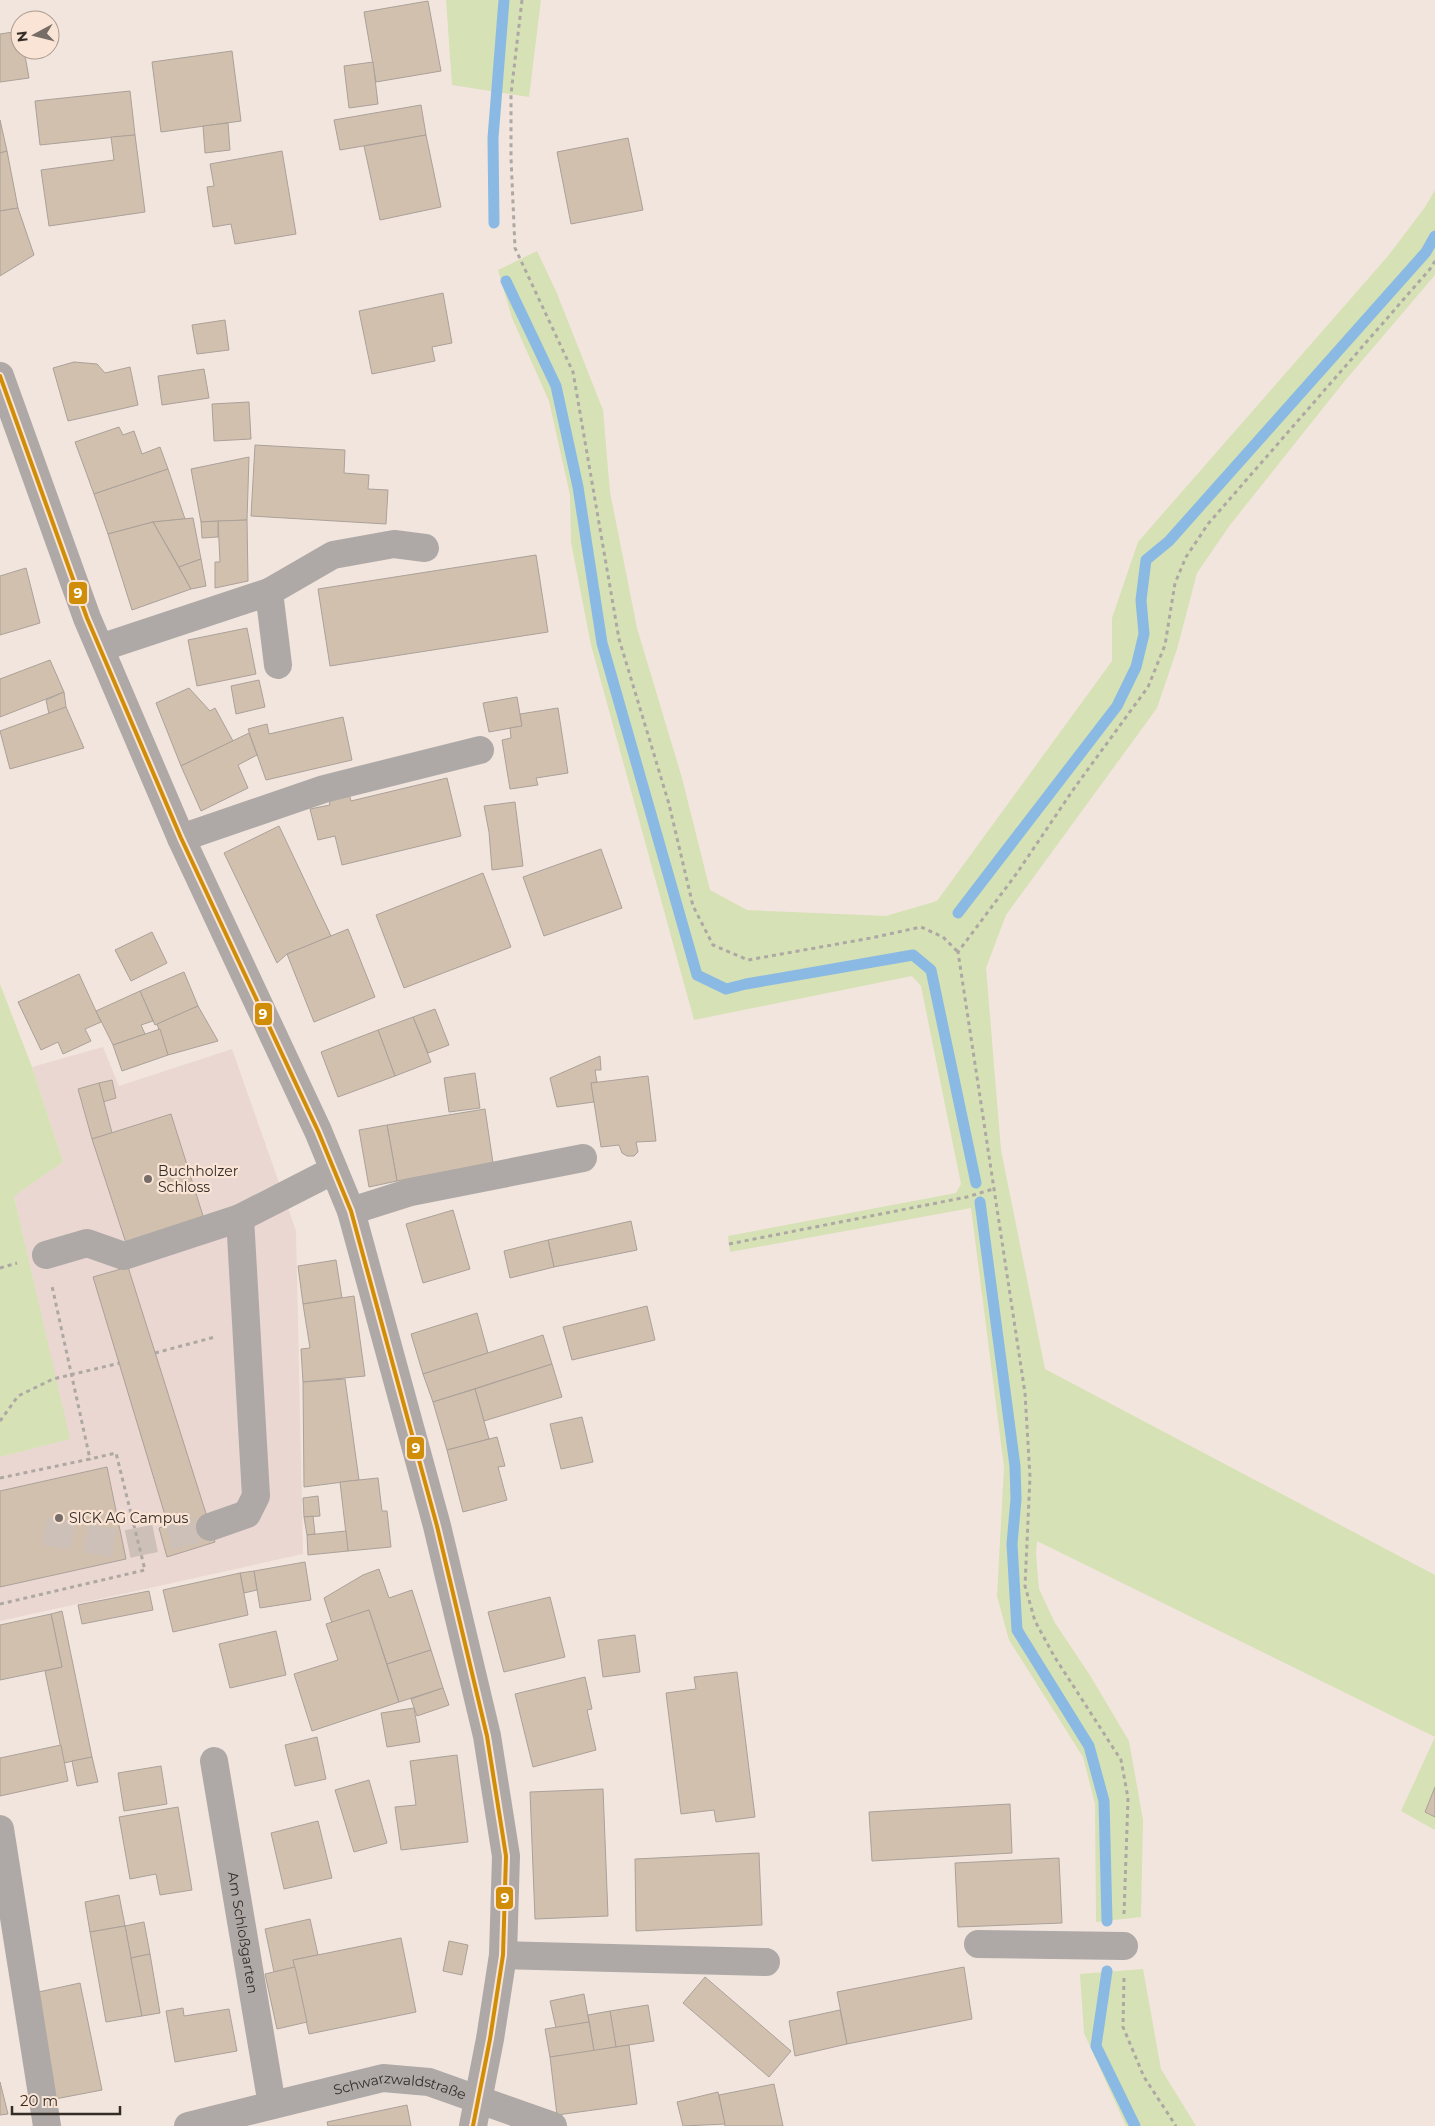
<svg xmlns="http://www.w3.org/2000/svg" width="1435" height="2126" viewBox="0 0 1435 2126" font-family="Montserrat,sans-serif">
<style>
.education{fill:#ead7d1}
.green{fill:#d6e1b5}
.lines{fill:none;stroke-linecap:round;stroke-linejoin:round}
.stream{stroke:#8abae3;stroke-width:11}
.building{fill:#d2c0ae;stroke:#aaa19a}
.minor-tunnel{stroke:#ccc0b9;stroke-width:28;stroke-dasharray:28 14;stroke-linecap:butt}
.path{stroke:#aea8a5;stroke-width:3;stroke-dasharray:4 4;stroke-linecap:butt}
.minor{stroke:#aea9a7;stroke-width:28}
.bus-1-casing{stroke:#fae4d5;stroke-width:8}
.bus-1{stroke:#d08e08;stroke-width:4}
.poi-dot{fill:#766d67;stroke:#fae4d5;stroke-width:2}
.labels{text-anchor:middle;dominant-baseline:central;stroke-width:4.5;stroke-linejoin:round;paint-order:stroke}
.poi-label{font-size:14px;fill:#342c27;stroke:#fae4d5;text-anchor:start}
.street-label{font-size:14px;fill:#342c27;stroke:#fae4d5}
.line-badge{stroke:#fae4d5;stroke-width:2}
.badge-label{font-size:14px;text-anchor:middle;font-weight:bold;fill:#fff}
</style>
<rect width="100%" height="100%" fill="#f2e5dd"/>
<!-- education -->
<path class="education" d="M103 1047 119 1086 232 1049 296 1231 303 1554 0 1621V1457L69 1439 14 1195 63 1162 32 1067Z"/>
<!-- green -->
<g class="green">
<path d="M446 0H541L529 97 452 85Z"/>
<path d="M1435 190V275L1343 383 1230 525 1197 573 1177 649 1157 708 1006 915 986 968 1001 1150 1045 1369 1435 1575V1830L1401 1811 1435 1737 1037 1541 1036 1553 1039 1589 1055 1623 1091 1677 1129 1741 1143 1820 1141 1917 1096 1922 1095 1804 1083 1757 1009 1640 997 1596 1004 1467 971 1208 730 1252 728 1236 956 1193 961 1184 921 986 912 976 694 1020 591 645 571 542 570 495 549 401 512 318 498 270 537 251 556 291 603 410 610 492 637 628 682 778 710 890 747 910 886 916 937 901 1112 661V618L1138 542 1388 256 1425 207Z"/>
<path d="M0 984 32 1067 63 1162 14 1196 70 1439 0 1457Z"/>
<path d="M1143 1969 1161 2069 1196 2126H1126L1084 2033 1080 1974Z"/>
</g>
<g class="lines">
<!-- stream -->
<g class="stream">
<path d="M494 223 493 138 504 0"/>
<path d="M506 281 556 386 578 487 602 643 697 975 726 989 746 984 913 955 931 970 976 1183"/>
<path d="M958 913 1117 706 1136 667 1144 634 1141 600 1146 560 1169 541 1426 252 1435 236"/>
<path d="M980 1202 1015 1466 1016 1499 1012 1544 1017 1630 1089 1746 1104 1801 1107 1921"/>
<path d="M1107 1971 1096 2046 1135 2126"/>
</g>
</g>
<!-- building -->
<g class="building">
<path d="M428 1 441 71 376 82 364 12Z"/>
<path d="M20 31V50H24L29 78 0 82V34Z"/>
<path d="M232 51 241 121 161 132 152 62Z"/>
<path d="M373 62 378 104 349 108 344 66Z"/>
<path d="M130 91 135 135 40 145 35 101Z"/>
<path d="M421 105 426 135 340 150 334 120Z"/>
<path d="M0 120 7 151 0 153Z"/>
<path d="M228 123 230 150 205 153 203 126Z"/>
<path d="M135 135 145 212 49 226 41 170 114 160 111 137Z"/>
<path d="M426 135 441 207 380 220 364 146Z"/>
<path d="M628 138 643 210 571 224 557 152Z"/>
<path d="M7 151 18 208 0 211V153Z"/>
<path d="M282 151 296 234 235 244 231 224 213 227 207 187 214 186 210 164Z"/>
<path d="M18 208 34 255 0 276V211Z"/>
<path d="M443 293 452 343 432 347 435 361 372 374 359 311Z"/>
<path d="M225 320 229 350 197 354 192 325Z"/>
<path d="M74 362 97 364 105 373 130 367 138 405 68 421 53 368Z"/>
<path d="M204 369 209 398 162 405 158 376Z"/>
<path d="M249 402 251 439 214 441 212 404Z"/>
<path d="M119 427 123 435 134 431 142 454 160 447 168 469 94 494 75 442Z"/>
<path d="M255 445 345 450 344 473 369 475 368 489 388 490 386 524 251 516Z"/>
<path d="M249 457 247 520 201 522 191 469Z"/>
<path d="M168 469 185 519 153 522 108 534 94 494Z"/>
<path d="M193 518 201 559 179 567 153 522Z"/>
<path d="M247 520 248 581 215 588V562H220L218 521Z"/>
<path d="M218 521V537L202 538 201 522Z"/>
<path d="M153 522 191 589 132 610 108 534Z"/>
<path d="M536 555 548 632 330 666 318 589Z"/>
<path d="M201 559 206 586 191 589 179 567Z"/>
<path d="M26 568 40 623 0 635V576Z"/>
<path d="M247 628 256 674 197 686 188 640Z"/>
<path d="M50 660 64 692 0 717V679Z"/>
<path d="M259 680 265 707 236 714 231 686Z"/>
<path d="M189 688 210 711 215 708 233 741 181 766 156 703Z"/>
<path d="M64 692 66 707 49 714 46 700Z"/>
<path d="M517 697 522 726 489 732 483 703Z"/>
<path d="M66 707 84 748 10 769 0 731Z"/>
<path d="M558 708 568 773 536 778 538 785 510 789 502 740 511 738 510 728 522 726 520 714Z"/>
<path d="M343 717 352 760 266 780 248 729 267 724 269 734Z"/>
<path d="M249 733 257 755 238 765 248 788 201 811 181 766Z"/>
<path d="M447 778 461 836 342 865 335 836 318 840 310 809 330 805 328 795 348 790 351 801Z"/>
<path d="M515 802 523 866 492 870 489 832 484 806Z"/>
<path d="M279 826 331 936 287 954 277 963 224 853Z"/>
<path d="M601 849 622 908 544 936 523 877Z"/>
<path d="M483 873 511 947 404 988 376 915Z"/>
<path d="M348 929 375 997 314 1022 287 954Z"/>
<path d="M152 932 167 963 131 981 115 950Z"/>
<path d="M184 972 198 1006 155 1025 140 991Z"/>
<path d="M79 974 101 1022 85 1029 91 1041 63 1054 58 1042 41 1050 18 1002Z"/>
<path d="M140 991 153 1021 141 1025 145 1034 113 1045 96 1011Z"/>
<path d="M198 1006 218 1041 168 1055 157 1024Z"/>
<path d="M435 1009 449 1045 428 1053 413 1017Z"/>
<path d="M413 1017 431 1062 395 1076 378 1030Z"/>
<path d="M160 1029 168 1055 122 1071 113 1045Z"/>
<path d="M378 1030 395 1076 338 1097 321 1052Z"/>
<path d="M600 1056 601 1070H595L597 1082 591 1083 594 1102 557 1107 550 1078Z"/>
<path d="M475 1073 480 1108 449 1112 444 1078Z"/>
<path d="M648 1076 656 1141 636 1142 638 1152 634 1156H627L622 1153 619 1145 601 1147 591 1083Z"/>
<path d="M112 1080 116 1098 103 1102 99 1083Z"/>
<path d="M99 1083 112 1133 92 1139 78 1089Z"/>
<path d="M485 1109 493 1163 397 1181 387 1125Z"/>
<path d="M171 1114 204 1219 126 1243 92 1139Z"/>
<path d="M387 1125 397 1181 369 1187 359 1130Z"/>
<path d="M453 1210 470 1269 423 1283 406 1224Z"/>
<path d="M631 1221 637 1250 554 1267 548 1240Z"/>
<path d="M548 1240 554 1267 510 1278 504 1251Z"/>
<path d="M336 1260 342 1298 303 1304 298 1266Z"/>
<path d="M128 1267 215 1542 167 1557 159 1528 168 1525 93 1277Z"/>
<path d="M354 1296 365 1376 303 1382 301 1349 310 1348 303 1304Z"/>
<path d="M647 1306 655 1340 572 1360 563 1327Z"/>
<path d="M477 1313 488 1353 423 1374 411 1334Z"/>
<path d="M543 1335 552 1364 433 1402 423 1374Z"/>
<path d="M552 1364 562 1397 484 1421 475 1389Z"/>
<path d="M345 1379 359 1480 304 1487 303 1382Z"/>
<path d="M475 1389 489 1439 447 1450 433 1402Z"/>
<path d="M582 1417 593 1462 561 1469 550 1424Z"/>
<path d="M497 1437 505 1466 498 1467 507 1500 463 1512 447 1450Z"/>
<path d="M107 1467 126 1559 0 1587V1491Z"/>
<path d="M378 1478 382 1511H387L391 1547 348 1551 340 1482Z"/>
<path d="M318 1496 320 1516 304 1517 303 1498Z"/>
<path d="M313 1516 315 1534 307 1535 304 1517Z"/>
<path d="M346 1531 348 1551 308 1555 307 1535Z"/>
<path d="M305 1562 311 1600 260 1608 254 1571Z"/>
<path d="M379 1569 389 1598 412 1590 431 1650 387 1664 369 1610 332 1623 324 1598 363 1575Z"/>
<path d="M254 1571 257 1590 244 1593 240 1573Z"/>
<path d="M240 1573 248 1615 173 1632 163 1590Z"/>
<path d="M149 1591 153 1610 82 1624 78 1605Z"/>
<path d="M550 1597 565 1657 504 1672 488 1612Z"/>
<path d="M369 1610 399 1702 312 1731 294 1674 338 1660 326 1624Z"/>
<path d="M62 1611 92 1757 64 1763 45 1671 62 1667 51 1614Z"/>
<path d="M51 1614 62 1667 0 1680V1625Z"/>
<path d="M276 1631 286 1675 230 1688 219 1644Z"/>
<path d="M635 1635 640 1672 603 1677 598 1640Z"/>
<path d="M431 1650 443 1688 399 1702 387 1664Z"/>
<path d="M737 1672 755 1817 716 1822 714 1810 681 1814 666 1693 696 1689 694 1677Z"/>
<path d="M585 1677 592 1709 587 1710 596 1750 533 1767 515 1694Z"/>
<path d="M443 1688 449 1705 417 1716 411 1699Z"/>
<path d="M414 1708 420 1742 387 1747 381 1713Z"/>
<path d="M317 1737 326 1779 295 1786 285 1745Z"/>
<path d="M61 1745 68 1781 0 1796V1758Z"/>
<path d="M457 1755 468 1842 401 1850 395 1807 416 1805 410 1761Z"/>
<path d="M92 1757 98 1782 77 1786 72 1761Z"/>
<path d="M161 1766 167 1804 124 1811 118 1773Z"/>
<path d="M369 1780 387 1843 354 1852 335 1790Z"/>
<path d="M1435 1787V1817L1425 1812Z"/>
<path d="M603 1789 608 1916 535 1919 530 1792Z"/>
<path d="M1010 1804 1012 1853 872 1861 869 1812Z"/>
<path d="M178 1807 192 1890 160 1895 156 1874 130 1879 119 1817Z"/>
<path d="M318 1821 332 1878 284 1889 271 1833Z"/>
<path d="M759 1853 762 1925 636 1931 635 1859Z"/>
<path d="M1059 1858 1062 1923 958 1927 955 1863Z"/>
<path d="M119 1895 125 1926 90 1932 85 1902Z"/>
<path d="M310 1919 318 1955 293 1960 295 1967 274 1972 265 1929Z"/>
<path d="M144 1922 150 1954 131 1958 125 1926Z"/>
<path d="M125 1926 142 2016 106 2022 90 1932Z"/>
<path d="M401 1938 416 2012 309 2034 293 1960Z"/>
<path d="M449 1941 468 1945 462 1975 443 1971Z"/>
<path d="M150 1954 160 2013 142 2016 131 1958Z"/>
<path d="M295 1967 307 2022 277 2029 265 1974Z"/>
<path d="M964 1967 972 2019 847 2044 837 1992Z"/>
<path d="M705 1977 791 2051 769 2077 683 2003Z"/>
<path d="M80 1983 102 2090 55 2099 34 1993Z"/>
<path d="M584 1994 589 2022 556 2028 550 2001Z"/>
<path d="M648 2005 654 2041 616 2047 610 2011Z"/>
<path d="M183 2008 184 2016 229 2009 237 2051 175 2062 166 2011Z"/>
<path d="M840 2010 847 2044 795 2056 789 2021Z"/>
<path d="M610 2011 616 2047 594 2051 588 2015Z"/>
<path d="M589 2022 594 2051 550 2057 545 2029Z"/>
<path d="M629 2045 637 2104 557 2115 550 2057Z"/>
<path d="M0 2082 8 2114 0 2115Z"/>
<path d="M774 2084 783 2126H725L719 2095Z"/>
<path d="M718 2092 725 2124 683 2126 677 2102Z"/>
<path d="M407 2105 411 2126H328L327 2122Z"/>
</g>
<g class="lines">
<!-- minor-tunnel -->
<path class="minor-tunnel" d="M45 1531 123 1545 210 1527"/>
<!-- path -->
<g class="path">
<path d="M522 0 511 94V158L515 248 573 372 619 639 669 804 693 906 713 945 748 960 871 938 921 927 943 937 958 952"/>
<path d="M729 1244 967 1197 993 1189"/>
<path d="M0 1268 17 1263"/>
<path d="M155 1353 215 1337"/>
<path d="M0 1421 18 1396 53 1379 120 1363"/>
<path d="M0 1478 90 1459 52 1286"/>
<path d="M0 1604 145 1570 116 1453 90 1459"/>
<path d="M1124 1914 1128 1798 1121 1760 1054 1656 1035 1621 1025 1586 1030 1477 1025 1393 958 952 1017 873 1075 787 1148 687 1165 645 1175 583 1186 557 1208 524 1430 269 1435 261"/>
<path d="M1124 1978 1123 2027 1144 2077 1176 2126"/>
</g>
<!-- minor -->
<g class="minor">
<path d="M0 376 87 618 181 838 318 1131 351 1211 437 1526 487 1736 506 1856 503 1955 490 2039 473 2126"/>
<path d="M269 592 333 555 394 544 425 548"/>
<path d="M100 648 269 592 278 665"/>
<path d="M181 838 324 789 480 750"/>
<path d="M351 1211 411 1192 583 1158"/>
<path d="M46 1255 87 1243 124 1256 240 1218"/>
<path d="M210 1527 247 1514 256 1496 240 1218 334 1170"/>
<path id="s1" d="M214 1761 272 2105"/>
<path d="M0 1829 47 2126"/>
<path d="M978 1944 1124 1946"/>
<path d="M503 1955 766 1962"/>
<path id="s2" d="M188 2126 383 2078 429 2082 553 2126"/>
</g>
<!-- bus-1 casing -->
<g class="bus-1-casing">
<path id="bus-1" d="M0 376 87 618 181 838 318 1131 351 1211 437 1526 487 1736 506 1856 503 1955 490 2039 473 2126"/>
</g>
<!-- bus-1 -->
<use href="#bus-1" class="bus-1"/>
</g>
<!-- markers -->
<g class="poi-dot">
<circle cx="148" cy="1179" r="5"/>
<circle cx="59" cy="1518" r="5"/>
</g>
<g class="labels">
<!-- poi labels -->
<g class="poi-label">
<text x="158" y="1171">Buchholzer<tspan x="158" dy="16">Schloss</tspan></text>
<text x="69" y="1518">SICK AG Campus</text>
</g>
<!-- street labels -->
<g class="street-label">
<text stroke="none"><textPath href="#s1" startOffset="174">Am Schloßgarten</textPath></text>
<text stroke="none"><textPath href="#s2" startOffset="218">Schwarzwaldstraße</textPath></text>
</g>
</g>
<g class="line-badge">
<rect x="68" y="581" width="20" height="24" rx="5" fill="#d08e08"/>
<rect x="254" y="1002" width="19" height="24" rx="5" fill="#d08e08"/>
<rect x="406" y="1436" width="19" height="24" rx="5" fill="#d08e08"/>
<rect x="495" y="1886" width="19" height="24" rx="5" fill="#d08e08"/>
</g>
<g class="badge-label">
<text x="78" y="598">9</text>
<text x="263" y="1019">9</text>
<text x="416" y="1453">9</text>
<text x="505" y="1903">9</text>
</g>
<!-- north arrow -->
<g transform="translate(35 35) rotate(263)"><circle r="24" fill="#fae4d5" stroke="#ab9a8f"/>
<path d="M0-4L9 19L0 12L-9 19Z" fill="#766d67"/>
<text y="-8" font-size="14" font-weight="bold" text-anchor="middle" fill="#342c27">N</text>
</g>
<!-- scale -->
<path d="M12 2106v8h108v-8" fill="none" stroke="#342c27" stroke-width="2.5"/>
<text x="20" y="2106" font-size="15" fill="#342c27" stroke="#fae4d5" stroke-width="4" paint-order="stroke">20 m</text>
</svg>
